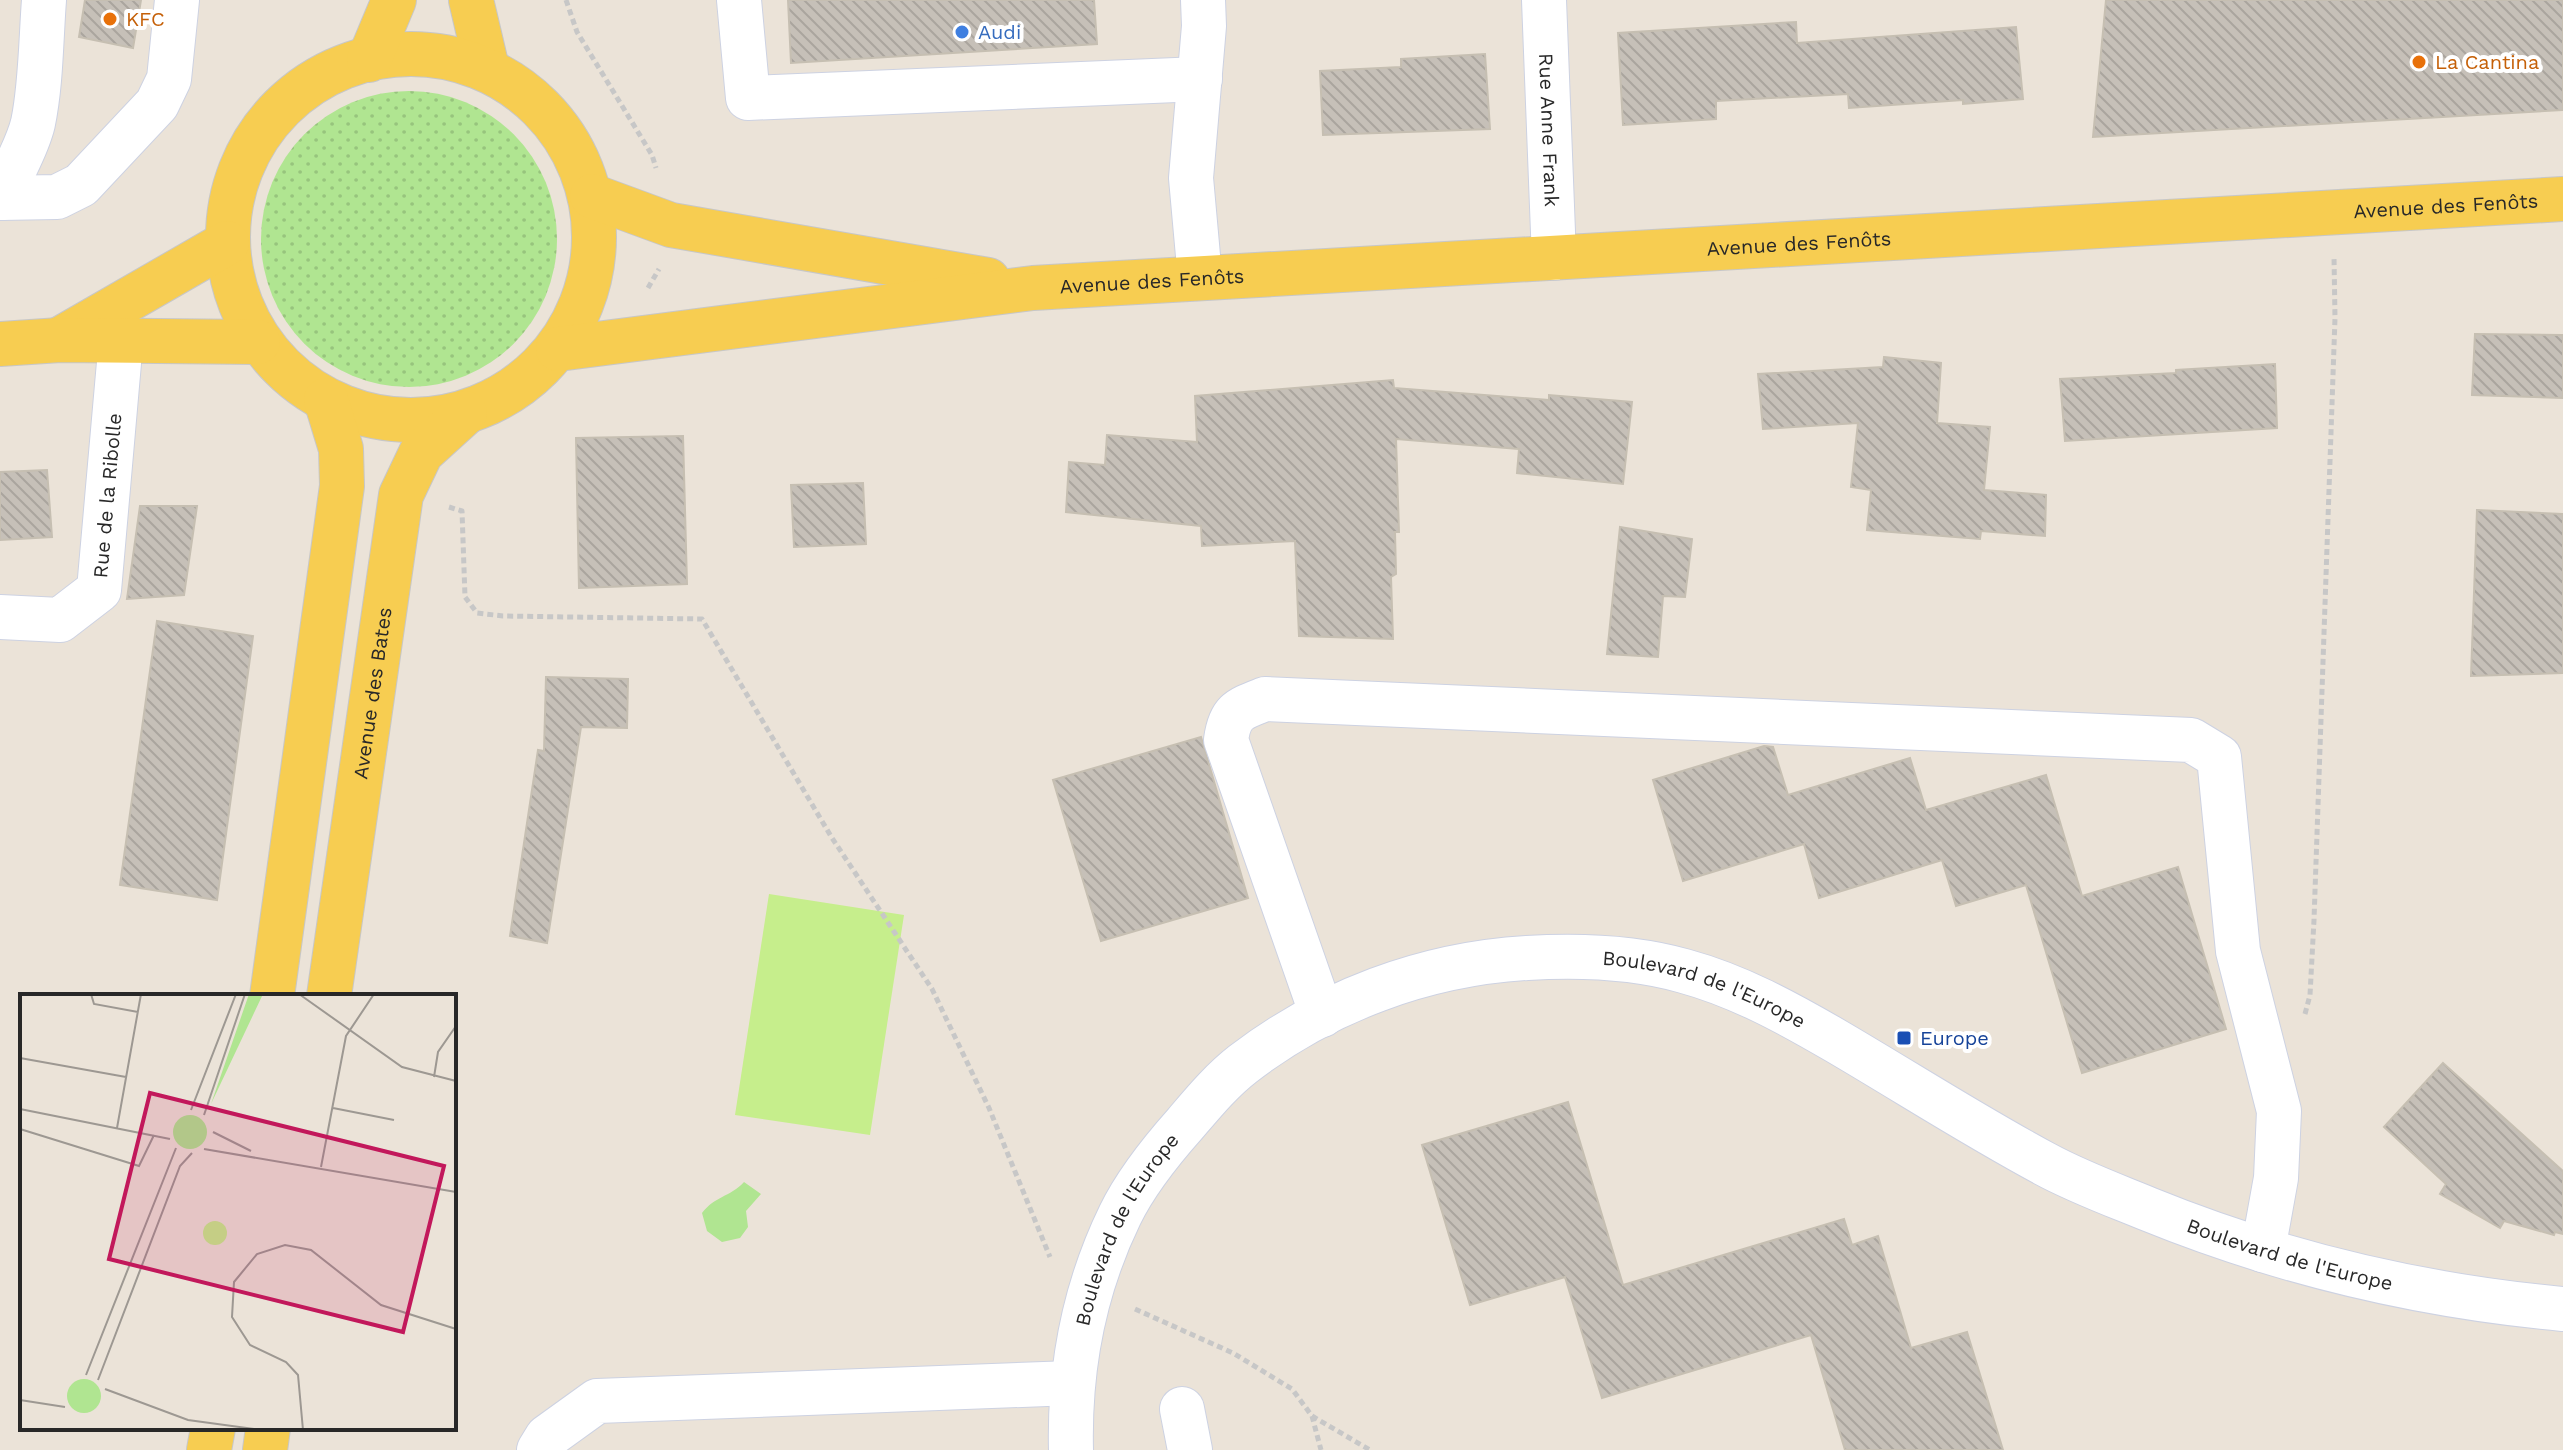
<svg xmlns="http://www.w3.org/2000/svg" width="2563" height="1450" viewBox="0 0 2563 1450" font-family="'Work Sans',sans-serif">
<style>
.grass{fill:url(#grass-dots)}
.park{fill:#b0e591}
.pitch{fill:#c6ee8c}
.building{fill:url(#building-back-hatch);stroke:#c6bfb2;stroke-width:2}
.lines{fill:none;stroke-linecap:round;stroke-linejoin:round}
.minor-casing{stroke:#cdd2e2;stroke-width:46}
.major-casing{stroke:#c7c7c7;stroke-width:46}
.path{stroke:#c7c7c7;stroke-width:5;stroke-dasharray:6 4;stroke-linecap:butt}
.minor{stroke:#fff;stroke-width:44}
.major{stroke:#f7cd51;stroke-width:44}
.food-dot{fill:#e8710a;stroke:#fff;stroke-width:3}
.shop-dot{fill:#3f7fe0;stroke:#fff;stroke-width:3}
.transit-dot{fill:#1a4fb4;stroke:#fff;stroke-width:3}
.labels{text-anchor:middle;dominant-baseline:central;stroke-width:8;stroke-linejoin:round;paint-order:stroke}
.food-label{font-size:20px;fill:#c56008;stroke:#fff;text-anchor:start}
.shop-label{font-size:20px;fill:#366cbe;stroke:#fff;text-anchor:start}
.street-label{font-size:20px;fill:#282828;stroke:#fff}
.transit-label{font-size:20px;fill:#164399;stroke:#fff;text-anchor:start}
.inset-road{fill:none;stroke:#9d9892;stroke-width:2}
.view{fill:#c2185b;fill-opacity:0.15;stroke:#c2185b;stroke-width:4}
.inset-edge{fill:none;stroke:#282828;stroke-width:4}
</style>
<defs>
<pattern id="grass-dots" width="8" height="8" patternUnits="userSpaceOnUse" patternTransform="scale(2)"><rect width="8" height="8" fill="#b0e591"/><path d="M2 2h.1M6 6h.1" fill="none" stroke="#97c47d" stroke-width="1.8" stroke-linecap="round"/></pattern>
<pattern id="building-back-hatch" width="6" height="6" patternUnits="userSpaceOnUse" patternTransform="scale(2)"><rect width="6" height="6" fill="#c6c0b8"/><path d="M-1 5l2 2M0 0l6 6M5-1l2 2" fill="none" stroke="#aaa59e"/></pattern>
</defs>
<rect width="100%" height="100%" fill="#ebe3d8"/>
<!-- grass -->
<circle class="grass" cx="409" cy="239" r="148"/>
<!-- park -->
<path class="park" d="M744 1182 761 1194 746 1211 748 1227 740 1238 722 1242 707 1231 702 1213C715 1196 730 1197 744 1182Z"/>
<!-- pitch -->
<path class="pitch" d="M769 894 904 915 870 1135 735 1115Z"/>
<!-- building -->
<g class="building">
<path d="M85 0H141L133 48 79 37Z"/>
<path d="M788 0H1094L1097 44 791 63Z"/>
<path d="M2106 0H2563V110L2093 137Z"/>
<path d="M1796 22 1797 43 2016 27 2023 99 1963 104V100L1849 108 1848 94 1716 101V119L1623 125 1618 33Z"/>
<path d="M1485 54 1490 129 1323 135 1320 71 1401 67V59Z"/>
<path d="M2475 334 2563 335V398L2472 395Z"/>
<path d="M1884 357 1941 363 1937 423 1990 427 1984 490 2046 495 2045 536 1981 531 1980 539 1867 530 1871 490 1851 487 1858 423 1763 429 1758 374 1883 367Z"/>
<path d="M2275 364 2277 428 2065 441 2060 379 2176 373V370Z"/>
<path d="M1393 380 1394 388 1549 400V395L1632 402 1623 484 1517 473 1519 449 1396 439 1399 532H1395L1396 574 1391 577 1393 639 1299 636 1295 541 1202 546 1201 526 1066 512 1069 462 1105 465 1107 435 1197 442 1195 396Z"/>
<path d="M683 436 687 584 579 588 576 438Z"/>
<path d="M47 470 52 537 0 540V472Z"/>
<path d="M863 483 866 544 794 547 791 485Z"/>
<path d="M140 506H197L184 595 127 599Z"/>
<path d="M2477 510 2563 514V673L2471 676Z"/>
<path d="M1620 527 1692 539 1685 597 1663 596 1658 657 1607 654Z"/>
<path d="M157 621 253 636 217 900 120 885Z"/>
<path d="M546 677 628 679 627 728 581 727 547 943 510 936 538 750 544 751Z"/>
<path d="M1201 737 1248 898 1101 941 1053 780Z"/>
<path d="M1764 746 1773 747 1788 795 1910 758 1926 810 2046 775 2082 896 2178 867 2226 1029 2082 1073 2026 885 1956 906 1942 860 1819 898 1804 844 1683 881 1653 780Z"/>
<path d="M2443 1063 2563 1171V1234L2555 1232 2554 1235 2504 1221 2500 1228 2440 1194 2446 1184 2384 1127Z"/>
<path d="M1568 1102 1623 1285 1844 1219 1852 1245 1878 1236 1911 1348 1967 1332 2003 1450H1845L1811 1335 1602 1398 1565 1277 1470 1305 1422 1145Z"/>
</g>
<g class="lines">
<!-- minor casing -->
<g class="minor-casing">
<g id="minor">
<path d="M739 0 748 98 1200 79"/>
<path id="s1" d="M1544 0 1554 258"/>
<path d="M0 198 57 197 81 185 157 104 169 79 177 0"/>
<path d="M2 198C11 172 27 149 33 123 41 85 41 39 44 0"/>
<path d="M1200 278 1191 178 1204 26 1203 0"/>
<path id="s2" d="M0 617 60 620 99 590 121 340"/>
<path d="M1322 1015 1226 740C1230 711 1239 709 1265 699L2191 740 2219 757 2238 951 2279 1111 2276 1178 2263 1250"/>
<path d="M1182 1409 1190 1450"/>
<path d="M539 1450 547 1437 597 1401 1072 1383"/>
<path id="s3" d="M1071 1450C1069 1368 1084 1289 1120 1215 1136 1182 1161 1151 1185 1124 1203 1103 1221 1081 1243 1064 1325 1001 1425 964 1527 958 1578 955 1635 957 1684 971 1739 986 1788 1013 1836 1041 1906 1082 1974 1126 2045 1164 2078 1182 2114 1195 2148 1209 2281 1263 2420 1296 2563 1309"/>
</g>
</g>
<!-- major casing -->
<g class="major-casing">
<g id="major">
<path d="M471 0 487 68"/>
<circle cx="411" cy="237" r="183"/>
<path d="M369 60 394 0"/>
<path d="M592 196 671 225 988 280"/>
<path d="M62 338 227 243"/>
<path d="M0 344 60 340 258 342"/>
<path id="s4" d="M558 349 1033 288 2563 199"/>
<path d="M272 996 342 486 341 449 326 400"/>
<path id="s5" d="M329 996 401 495 421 453 465 413"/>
<path d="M209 1450 213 1428"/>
<path d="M265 1450 268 1428"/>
</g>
</g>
<!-- path -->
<g class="path">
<path d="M566 0 577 32 652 155 656 168"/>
<path d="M648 288 659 269"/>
<path d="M449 507 462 511 465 597 477 613 503 616 702 619 832 838 932 989 989 1108 1050 1257"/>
<path d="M2305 1014 2310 995 2314 920 2335 318 2334 257"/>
<path d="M1135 1309 1233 1353 1292 1389 1312 1416 1321 1450"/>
<path d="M1312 1416 1370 1450"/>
</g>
<!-- minor -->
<use href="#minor" class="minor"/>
<!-- major -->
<use href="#major" class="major"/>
</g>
<!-- markers -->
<g class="food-dot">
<circle cx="110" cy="19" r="8"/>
<circle cx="2419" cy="62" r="8"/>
</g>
<circle class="shop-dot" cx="962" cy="32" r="8"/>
<rect class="transit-dot" x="1896" y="1030" width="16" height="16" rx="4"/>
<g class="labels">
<!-- food labels -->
<g class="food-label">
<text x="126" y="19">KFC</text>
<text x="2435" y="62">La Cantina</text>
</g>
<!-- shop labels -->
<g class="shop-label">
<text x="978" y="32">Audi</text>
</g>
<!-- street labels -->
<g class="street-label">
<text stroke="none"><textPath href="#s1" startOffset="130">Rue Anne Frank</textPath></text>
<text stroke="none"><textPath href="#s4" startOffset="1894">Avenue des Fenôts</textPath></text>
<text stroke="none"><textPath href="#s4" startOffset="1246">Avenue des Fenôts</textPath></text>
<text stroke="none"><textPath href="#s4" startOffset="598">Avenue des Fenôts</textPath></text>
<text stroke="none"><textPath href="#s2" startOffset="204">Rue de la Ribolle</textPath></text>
<text stroke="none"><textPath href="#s5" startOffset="306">Avenue des Bates</textPath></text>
<text stroke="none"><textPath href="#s3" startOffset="928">Boulevard de l'Europe</textPath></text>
<text stroke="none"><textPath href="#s3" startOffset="232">Boulevard de l'Europe</textPath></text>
<text stroke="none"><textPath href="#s3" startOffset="1576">Boulevard de l'Europe</textPath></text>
</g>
<!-- transit labels -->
<g class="transit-label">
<text x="1920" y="1038">Europe</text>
</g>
</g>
<!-- overview -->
<g transform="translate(20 994)">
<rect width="436" height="436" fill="#ebe3d8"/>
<path d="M229 0H243L191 110ZM153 138a17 17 0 1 1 34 0a17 17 0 1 1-34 0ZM47 402a17 17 0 1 1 34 0a17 17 0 1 1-34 0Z" fill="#b0e591"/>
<path d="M183 239a12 12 0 1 1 24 0a12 12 0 1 1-24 0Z" fill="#c6ee8c"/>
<path class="inset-road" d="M71 0 74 10 118 18M279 0 382 73 436 87M0 64 106 83M414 83 418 58 436 32M313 114 374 126M0 115 150 145M171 116 216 0M184 121 225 0M97 134 121 0M0 135 119 172 134 141M193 138 231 157M184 155 436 198M301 173 326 42 354 0M66 381 156 154M78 386 160 172 172 159M85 395 168 426 242 436M0 406 45 413M283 436 278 381 266 368 230 351 212 323 214 288 237 260 265 251 291 256 361 311 436 335"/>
<path class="view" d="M130 99 424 172 383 338 89 265Z"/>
<rect width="436" height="436" class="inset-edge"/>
</g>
</svg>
